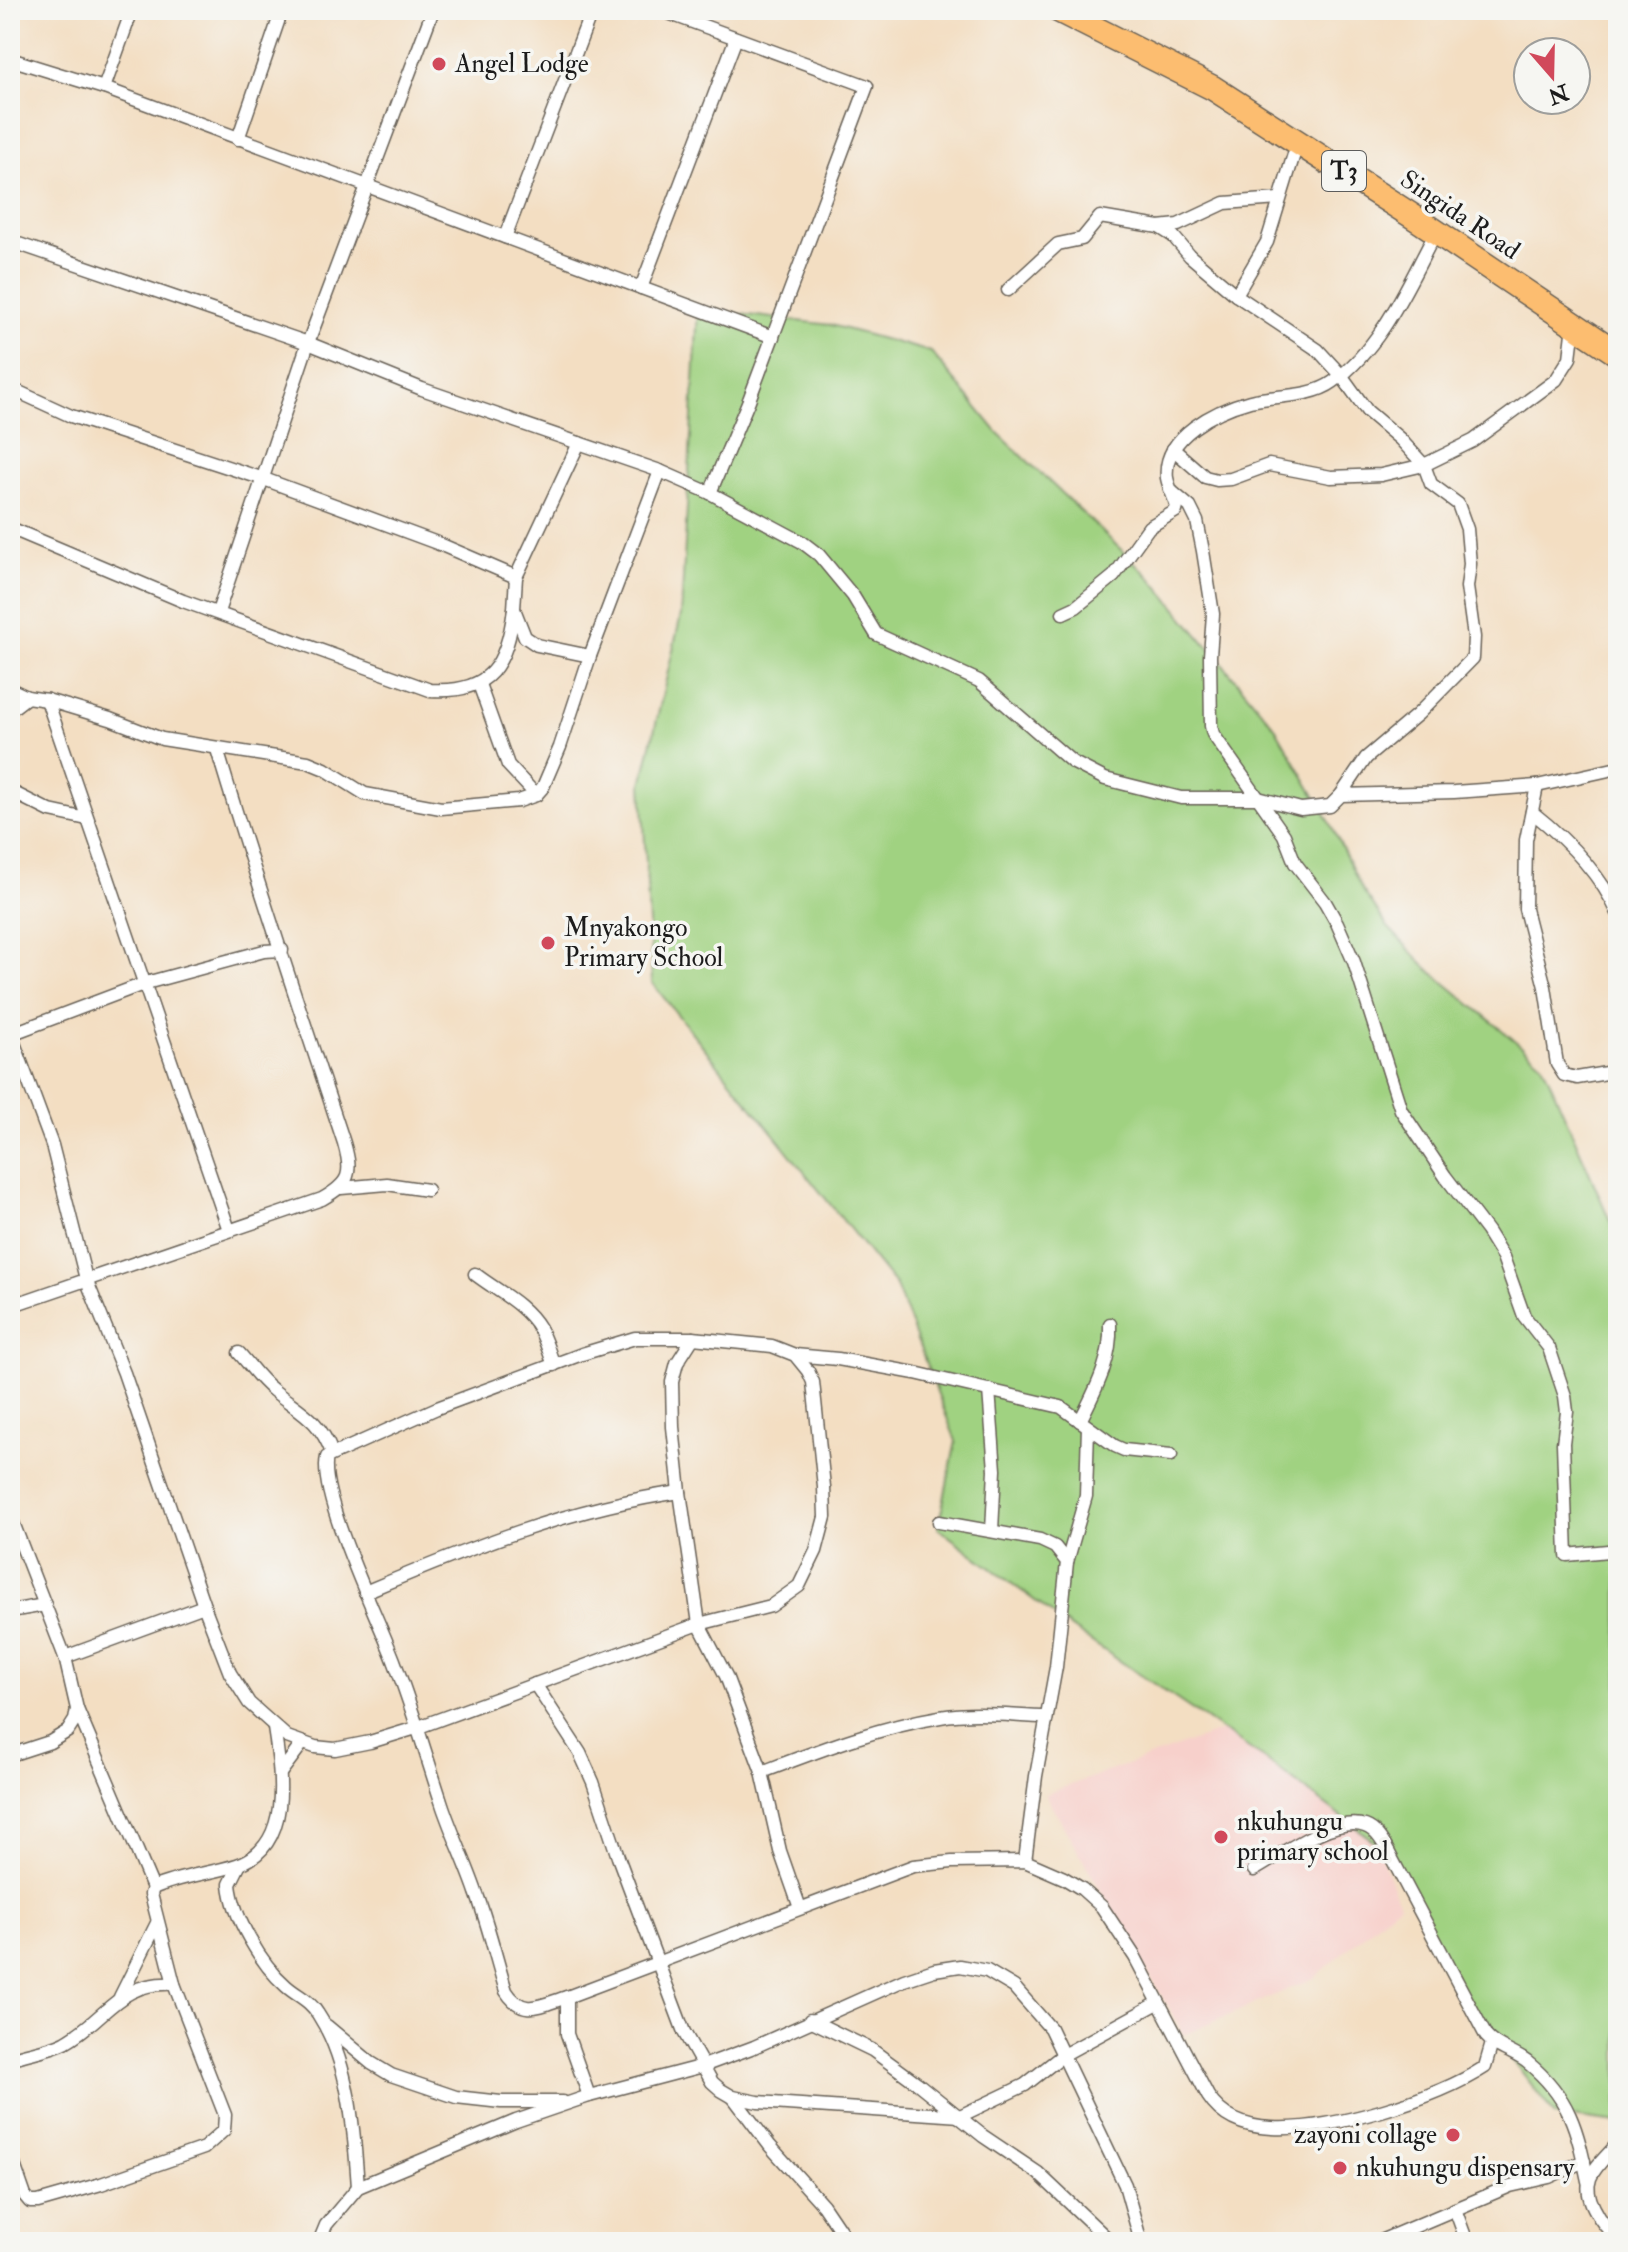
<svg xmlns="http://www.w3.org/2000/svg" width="1628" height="2252" viewBox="0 0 1628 2252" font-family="'IM FELL Double Pica',serif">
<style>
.built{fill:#f7d0cb}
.green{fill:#a0d281;stroke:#5e774e;stroke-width:2}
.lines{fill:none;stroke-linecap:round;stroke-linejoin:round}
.street-casing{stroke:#676056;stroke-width:15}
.highway-casing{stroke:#676056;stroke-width:27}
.street{stroke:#fff;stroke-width:12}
.highway{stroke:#fcbd6f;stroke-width:24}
.poi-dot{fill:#d1495b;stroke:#f6f6f2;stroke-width:3}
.labels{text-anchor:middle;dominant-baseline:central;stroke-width:7;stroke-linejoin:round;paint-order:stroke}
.shield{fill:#f6f6f2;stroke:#5d5d5c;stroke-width:2}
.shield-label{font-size:24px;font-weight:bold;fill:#1c1c1c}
.poi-label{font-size:26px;fill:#1c1c1c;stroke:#f6f6f2;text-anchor:start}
.street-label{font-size:26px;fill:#1c1c1c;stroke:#f6f6f2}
</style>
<rect width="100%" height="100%" fill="#f6f6f2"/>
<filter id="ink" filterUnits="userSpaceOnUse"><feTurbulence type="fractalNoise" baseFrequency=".0125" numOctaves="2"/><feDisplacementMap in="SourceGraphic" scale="16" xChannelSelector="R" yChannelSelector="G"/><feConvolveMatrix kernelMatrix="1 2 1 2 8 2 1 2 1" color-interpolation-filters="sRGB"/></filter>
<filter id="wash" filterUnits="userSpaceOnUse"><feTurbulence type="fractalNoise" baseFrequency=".006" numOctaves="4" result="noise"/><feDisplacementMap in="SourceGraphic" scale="32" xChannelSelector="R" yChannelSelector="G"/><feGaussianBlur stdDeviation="1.8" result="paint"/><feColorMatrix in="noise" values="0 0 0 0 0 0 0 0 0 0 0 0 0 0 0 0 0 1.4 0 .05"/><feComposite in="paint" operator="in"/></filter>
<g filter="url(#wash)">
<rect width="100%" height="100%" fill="#f3dec2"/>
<!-- built -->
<path class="built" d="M1317 1697 1400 1904 1314 1978 1184 2035 1045 1794Z"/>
<!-- green -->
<path class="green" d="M698 309 831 325 931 352 997 432 1152 579 1275 727 1327 817 1362 889 1388 927 1428 969 1542 1063 1618 1239V2123L1555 2115 1456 1987 1391 1854 1259 1755 1071 1628 938 1528 956 1441 896 1286 652 983 642 784 681 615Z"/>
</g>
<g filter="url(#ink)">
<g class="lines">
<!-- street casing -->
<g class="street-casing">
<g id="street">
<path d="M660 10 867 86 749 400 710 493"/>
<path d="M10 59 104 88 773 337"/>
<path d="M104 88 132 10"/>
<path d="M238 139 282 10"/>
<path d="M1159 227 1173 236 1190 256 1236 295 1318 350 1341 375 1367 411 1400 439 1424 465 1431 484 1458 504 1467 529 1470 564 1467 587 1474 637 1473 658 1418 714 1366 758 1341 795"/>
<path d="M505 237 592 10"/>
<path d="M10 241 308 343 422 389 660 471 710 493 802 542 819 555 853 596 876 634 979 681 1072 762 1105 779 1181 798H1258L1301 809 1330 806 1341 795 1454 792 1537 786 1618 768"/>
<path d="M641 288 736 38"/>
<path d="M1008 290 1058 244 1082 239 1100 217 1159 227 1178 225 1225 203 1279 199"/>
<path d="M1236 295 1267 242 1298 141"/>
<path d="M10 388 71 416 264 479 437 543 516 577"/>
<path d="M579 443 516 577 514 609 525 637 537 645 590 656"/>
<path d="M1173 449 1205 477 1217 480 1231 479 1269 465 1331 477 1381 475 1424 465 1473 441 1556 380 1570 358 1574 325"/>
<path d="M1170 490 1190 507 1197 521 1203 551 1213 614 1210 656 1211 726 1213 734 1284 835 1295 863 1325 902 1337 923 1354 962 1401 1110 1445 1176 1487 1231 1503 1257 1524 1316 1549 1348 1565 1396 1567 1412 1563 1443 1567 1555 1618 1550"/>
<path d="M10 528 183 601 430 690C491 694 507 664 514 609"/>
<path d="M218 612 308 343 433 10"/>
<path d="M1063 613 1076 607 1114 576 1149 527 1176 511 1177 507C1174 497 1169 488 1167 478 1162 436 1217 410 1250 401 1276 395 1311 398 1333 382 1383 346 1408 284 1436 232"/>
<path d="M479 684 508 765 536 795"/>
<path d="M10 689 27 697 47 700 110 719 162 739 308 762 325 769 365 794 441 808 519 801 536 795 543 787 560 747 590 656 660 471"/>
<path d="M47 700 229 1230"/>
<path d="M10 710 27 697"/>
<path d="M1537 786 1526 840 1525 909 1545 987 1557 1064 1564 1075 1577 1078 1618 1071"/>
<path d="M10 791 50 811 87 819"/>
<path d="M1532 812C1566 839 1600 873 1618 913"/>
<path d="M10 1032 52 1145 86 1279 124 1373 204 1606 230 1673 249 1703 287 1737 315 1747 335 1749 370 1742 416 1728 699 1624 771 1606 799 1586 816 1551 825 1517 824 1487 813 1382 808 1371 795 1355 772 1346 693 1338H635L582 1354 437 1408 327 1457C317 1494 380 1622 395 1663 413 1710 427 1759 443 1807 453 1836 466 1863 476 1892 488 1924 496 1958 506 1991 523 2018 541 2005 567 1997L913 1866 952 1862 1025 1861 1064 1878 1082 1889 1102 1907 1135 1957 1208 2096C1222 2118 1246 2127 1272 2128 1331 2131 1436 2099 1485 2067L1492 2043"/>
<path d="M11 1034 146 983 264 951 282 950"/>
<path d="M341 1188 387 1184 427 1190"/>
<path d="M475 1274C497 1291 525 1304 539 1328 546 1340 549 1353 554 1365"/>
<path d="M10 1306 322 1199C350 1183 353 1174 344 1143 301 1012 256 881 217 749"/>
<path d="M693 1338 677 1363 672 1382 673 1427 680 1492 699 1624 726 1676 762 1772 780 1851 800 1908"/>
<path d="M239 1353C250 1365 260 1380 273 1390 300 1412 319 1418 332 1453"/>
<path d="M795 1355 838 1359 915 1373 1061 1407 1115 1446 1124 1450 1171 1455"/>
<path d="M989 1390 995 1470 992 1531"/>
<path d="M1080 1421C1096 1389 1112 1360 1110 1324"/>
<path d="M10 1515 65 1657 77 1709 75 1720 68 1731 50 1742 10 1755"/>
<path d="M939 1522 1040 1540 1055 1547 1067 1562 1056 1667 1036 1776 1025 1861"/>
<path d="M1067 1562 1086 1496 1088 1427"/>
<path d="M365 1592C469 1548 568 1508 680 1492"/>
<path d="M10 1611 45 1605"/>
<path d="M65 1657 204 1606"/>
<path d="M535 1684 580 1753 593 1782 618 1857 684 2032 712 2082 721 2090 733 2097 758 2102 960 2116 1025 2085 1063 2055 1158 2003"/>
<path d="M77 1709 153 1888"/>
<path d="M281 1772 302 1744"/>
<path d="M762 1772C820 1750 879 1727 940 1717 975 1711 1011 1716 1046 1717"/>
<path d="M240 1864 230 1884C233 1917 261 1964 286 1986 297 1996 310 2000 318 2014 350 2063 354 2130 358 2187"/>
<path d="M1254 1870C1281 1855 1334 1815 1365 1826 1377 1830 1384 1844 1390 1855L1486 2036C1496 2048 1514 2052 1527 2062 1570 2097 1577 2129 1588 2181"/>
<path d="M120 1997 157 1923"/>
<path d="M567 1997V2034L589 2096"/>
<path d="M810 2020 872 2050 917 2083 983 2136 1038 2173 1111 2242"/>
<path d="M327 2026 371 2063 391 2075 456 2097 501 2102H563"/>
<path d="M10 2059C27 2053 49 2050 65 2042 108 2018 118 1981 174 1984"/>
<path d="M733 2097 770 2146 823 2205 848 2242"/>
<path d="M1618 2143C1599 2166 1578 2177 1594 2208 1600 2220 1607 2230 1618 2238"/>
<path d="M10 2153 25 2196 30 2202H38L101 2184 204 2148 224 2130 225 2115 174 1984 151 1894 153 1888C180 1876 209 1874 237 1865 293 1846 281 1773 274 1728"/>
<path d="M1455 2209 1467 2242"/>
<path d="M319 2242 326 2225 358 2187 516 2121 589 2096 703 2066 754 2047 904 1980 934 1970 960 1966 987 1971 1014 1987 1050 2028 1125 2185 1141 2242"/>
<path d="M1378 2242 1510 2186 1549 2177 1584 2161"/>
</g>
</g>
<!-- highway casing -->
<g class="highway-casing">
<path id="highway" d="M1058 10 1213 88 1420 221 1618 354"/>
</g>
<!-- street -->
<use href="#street" class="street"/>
<!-- highway -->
<use href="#highway" class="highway"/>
</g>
</g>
<!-- markers -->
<g class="poi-dot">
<circle cx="439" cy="64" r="8"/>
<circle cx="548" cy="943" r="8"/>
<circle cx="1221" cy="1837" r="8"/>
<circle cx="1453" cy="2135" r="8"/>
<circle cx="1340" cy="2168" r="8"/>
</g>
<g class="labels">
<!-- shield labels -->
<rect class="shield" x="1322" y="151" width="44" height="40" rx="6"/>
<g class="shield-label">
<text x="1344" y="171">T3</text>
</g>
<!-- poi labels -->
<g class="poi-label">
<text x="455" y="64">Angel Lodge</text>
<text x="564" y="928">Mnyakongo<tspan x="564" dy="30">Primary School</tspan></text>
<text x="1237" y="1822">nkuhungu<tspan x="1237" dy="30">primary school</tspan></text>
<text x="1437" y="2135" text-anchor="end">zayoni collage</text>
<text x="1356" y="2168">nkuhungu dispensary</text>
</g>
<!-- street labels -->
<g class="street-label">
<text transform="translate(1460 215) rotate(34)">Singida Road</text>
</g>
</g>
<!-- margin -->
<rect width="1628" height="2252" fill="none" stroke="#f6f6f2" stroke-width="40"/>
<!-- north arrow -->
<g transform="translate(1552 76) rotate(160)"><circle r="38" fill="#f6f6f2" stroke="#9f9f9c" stroke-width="2"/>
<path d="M0-6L14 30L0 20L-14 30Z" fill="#d1495b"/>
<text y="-12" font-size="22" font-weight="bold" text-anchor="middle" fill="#1c1c1c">N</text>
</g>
</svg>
